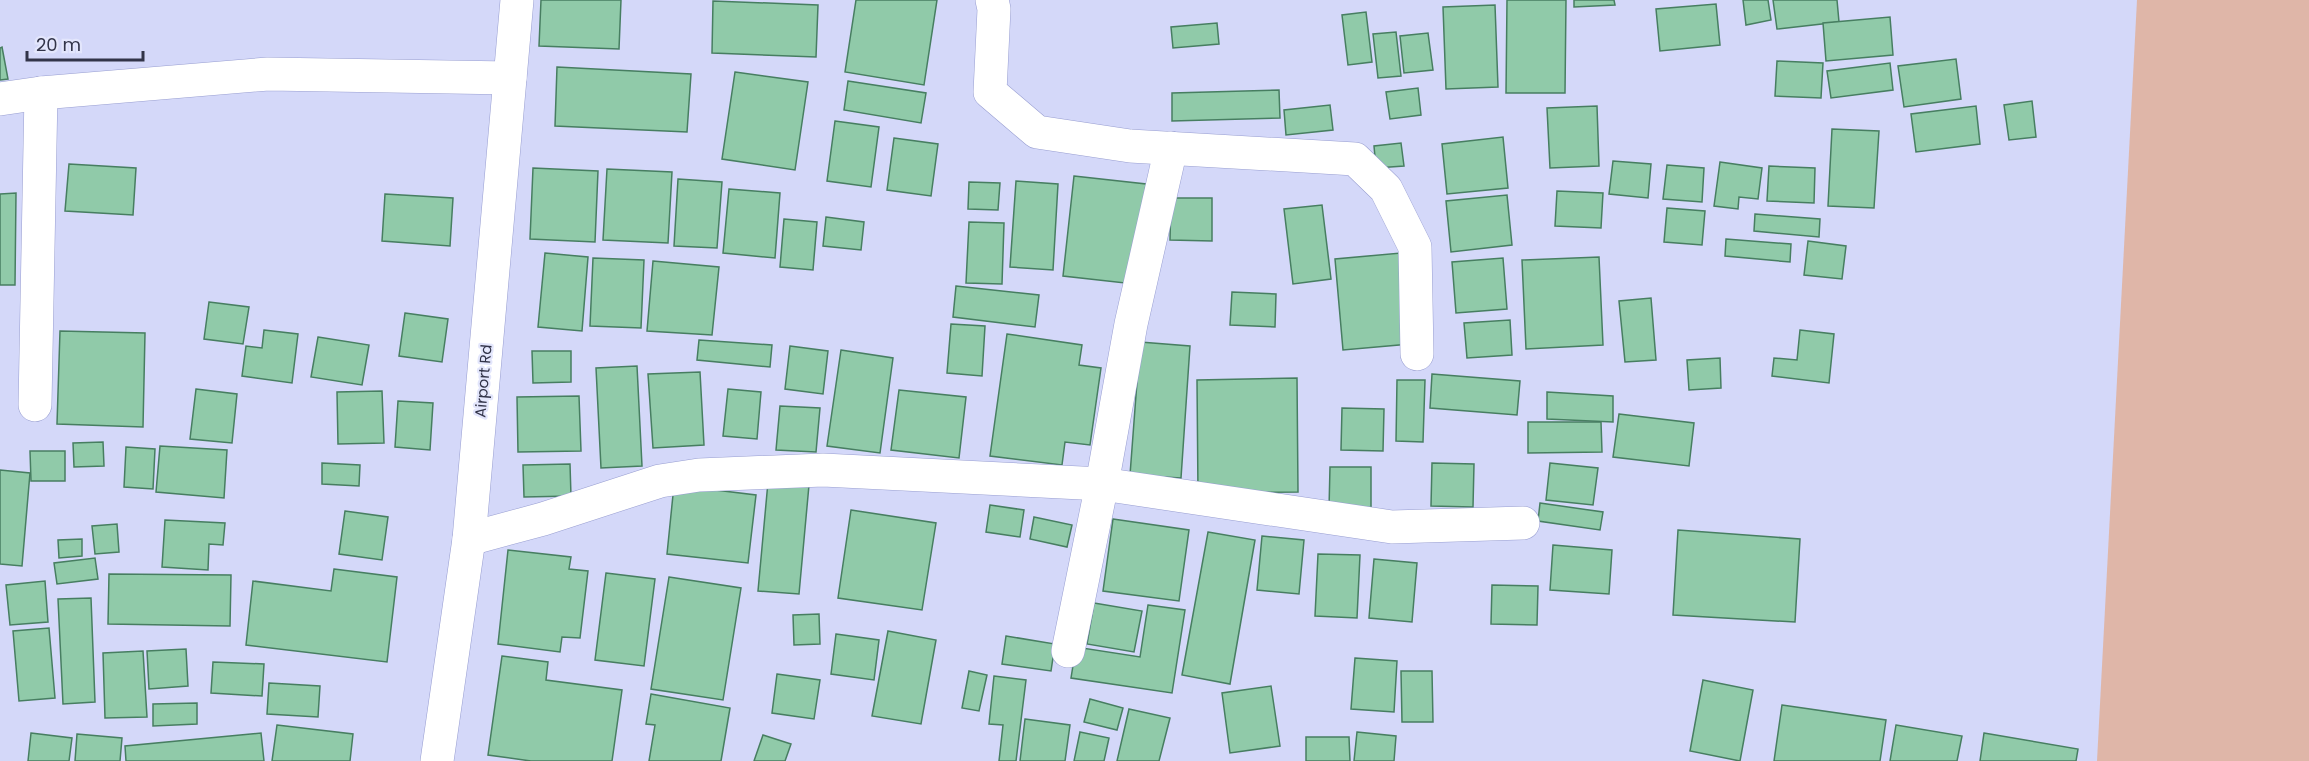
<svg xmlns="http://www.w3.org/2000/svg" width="2309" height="761" viewBox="0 0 2309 761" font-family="Poppins,sans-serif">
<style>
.green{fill:#dfb6a8}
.building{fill:#90caa9;stroke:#477e61;stroke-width:1.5}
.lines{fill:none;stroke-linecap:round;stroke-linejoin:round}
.minor-casing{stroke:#989ed1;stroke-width:34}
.major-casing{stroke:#989ed1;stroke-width:34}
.minor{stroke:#fff;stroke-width:33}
.major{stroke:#fff;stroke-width:33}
.labels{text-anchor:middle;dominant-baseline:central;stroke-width:4.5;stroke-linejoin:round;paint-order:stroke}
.street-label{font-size:15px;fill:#323449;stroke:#e3e6fc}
</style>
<rect width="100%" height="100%" fill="#d4d8f9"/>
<!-- green -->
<path class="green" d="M2137 0H2309V761H2097Z"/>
<!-- building -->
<g class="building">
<path d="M541 0H621L619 49 539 46Z"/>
<path d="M856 0H937L924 85 845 72Z"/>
<path d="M1507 0H1566L1565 93H1506Z"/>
<path d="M1574 0H1614L1615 5 1574 7Z"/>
<path d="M1743 0H1768L1771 20 1746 25Z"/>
<path d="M1773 0H1837L1839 22 1777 29Z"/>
<path d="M713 1 818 5 816 57 712 53Z"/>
<path d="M1716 4 1720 45 1660 51 1656 9Z"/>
<path d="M1495 5 1498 87 1446 89 1443 7Z"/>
<path d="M1366 12 1372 62 1348 65 1342 15Z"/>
<path d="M1890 17 1893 55 1826 61 1823 23Z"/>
<path d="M1217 23 1219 44 1173 48 1171 27Z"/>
<path d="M1396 32 1401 76 1378 78 1373 34Z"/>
<path d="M1428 33 1433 70 1404 73 1400 36Z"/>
<path d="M2 47 8 79 0 80V48Z"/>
<path d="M1956 59 1961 99 1904 107 1898 66Z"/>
<path d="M1777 61 1823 63 1821 98 1775 96Z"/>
<path d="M1890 63 1893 90 1831 98 1827 71Z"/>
<path d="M557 67 691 74 687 132 555 126Z"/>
<path d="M735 72 808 82 795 170 722 159Z"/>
<path d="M848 81 926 93 921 123 844 110Z"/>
<path d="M1418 88 1421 115 1390 119 1386 92Z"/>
<path d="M1279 90 1280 118 1172 121V93Z"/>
<path d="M2032 101 2036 137 2009 140 2004 105Z"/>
<path d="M1330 105 1333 130 1286 135 1284 110Z"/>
<path d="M1597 106 1599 166 1550 168 1547 108Z"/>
<path d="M1976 106 1980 144 1916 152 1911 114Z"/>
<path d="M835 121 879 127 871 187 827 181Z"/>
<path d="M1832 129 1879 131 1874 208 1828 206Z"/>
<path d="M1503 137 1508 188 1447 194 1442 144Z"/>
<path d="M894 138 938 144 931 196 887 190Z"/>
<path d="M1401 143 1404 166 1376 168 1374 146Z"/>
<path d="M1613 161 1651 164 1648 198 1609 194Z"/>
<path d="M1720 162 1762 168 1758 199 1739 197 1738 209 1714 206Z"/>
<path d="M69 164 136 168 133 215 65 211Z"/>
<path d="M1667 165 1704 168 1702 202 1663 199Z"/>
<path d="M1769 166 1815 168 1814 203 1767 201Z"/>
<path d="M533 168 598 171 595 242 530 239Z"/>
<path d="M607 169 672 172 668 243 603 240Z"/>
<path d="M1074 176 1146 184 1134 284 1063 276Z"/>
<path d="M678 179 722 182 717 248 674 246Z"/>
<path d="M1016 181 1058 184 1053 270 1010 267Z"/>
<path d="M969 182 1000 183 998 210 968 209Z"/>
<path d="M729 189 780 193 775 258 723 253Z"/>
<path d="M1557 191 1603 193 1601 228 1555 226Z"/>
<path d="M16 193 15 285H0V194Z"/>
<path d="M385 194 453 198 450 246 382 241Z"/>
<path d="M1507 195 1512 245 1451 252 1446 201Z"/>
<path d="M1171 198H1212V241L1170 240Z"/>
<path d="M1322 205 1331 279 1293 284 1284 209Z"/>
<path d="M1667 208 1705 211 1702 245 1664 242Z"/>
<path d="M1755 214 1820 219 1819 237 1754 231Z"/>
<path d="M826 217 864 222 861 250 823 246Z"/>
<path d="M784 219 817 222 813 270 780 267Z"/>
<path d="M969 222 1004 223 1002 284 966 283Z"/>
<path d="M1726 239 1791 244 1790 262 1725 256Z"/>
<path d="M1808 241 1846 246 1842 279 1804 275Z"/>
<path d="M545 253 588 257 582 331 538 327Z"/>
<path d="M1401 253 1410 344 1343 350 1335 259Z"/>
<path d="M1599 257 1603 345 1526 349 1522 260Z"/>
<path d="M593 258 644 260 641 328 590 326Z"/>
<path d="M1503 258 1507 309 1456 313 1452 262Z"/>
<path d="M653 261 719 267 712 335 647 331Z"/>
<path d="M956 286 1039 295 1035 327 953 317Z"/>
<path d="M1232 292 1276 294 1275 327 1230 325Z"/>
<path d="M1651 298 1656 360 1625 362 1619 301Z"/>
<path d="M209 302 249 307 243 344 204 339Z"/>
<path d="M405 313 448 319 442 362 399 356Z"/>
<path d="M1510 320 1512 355 1467 358 1464 323Z"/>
<path d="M951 324 985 326 982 376 947 373Z"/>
<path d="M264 330 298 334 292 383 242 376 246 346 262 348Z"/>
<path d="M1800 330 1834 334 1829 383 1772 376 1774 358 1797 360Z"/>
<path d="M60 331 145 333 143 427 57 424Z"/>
<path d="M1007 334 1082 345 1079 365 1101 368 1090 445 1065 442 1062 465 990 456Z"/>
<path d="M318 337 369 345 362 385 311 377Z"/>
<path d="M699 340 772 345 770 367 697 360Z"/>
<path d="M1140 342 1190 346 1181 478 1130 475Z"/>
<path d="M790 346 828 351 823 394 785 389Z"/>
<path d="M841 350 893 358 880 453 827 446Z"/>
<path d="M532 351H571V382L533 383Z"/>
<path d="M1720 358 1721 388 1689 390 1687 360Z"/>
<path d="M637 366 642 466 601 468 596 368Z"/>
<path d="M700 372 704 445 653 448 648 374Z"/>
<path d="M1432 374 1520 381 1517 415 1430 408Z"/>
<path d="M1297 378 1298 492 1198 493 1197 380Z"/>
<path d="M1397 380H1425L1423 442 1396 441Z"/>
<path d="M196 389 237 394 232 443 190 439Z"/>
<path d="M728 389 761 392 757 439 723 436Z"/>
<path d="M899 390 966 397 959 458 891 450Z"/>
<path d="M382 391 384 443 338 444 337 392Z"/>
<path d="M1547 392 1613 396V422L1547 419Z"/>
<path d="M579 396 581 451 518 452 517 397Z"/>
<path d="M398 401 433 403 430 450 395 447Z"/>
<path d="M780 406 820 408 816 452 776 450Z"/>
<path d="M1342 408 1384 409 1383 451 1341 450Z"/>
<path d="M1619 414 1694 423 1689 466 1613 457Z"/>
<path d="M1528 422H1601L1602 452 1528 453Z"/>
<path d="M103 442 104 466 74 467 73 443Z"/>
<path d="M160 446 227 450 224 498 156 492Z"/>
<path d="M126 447 155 449 153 489 124 487Z"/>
<path d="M30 451H65V481H31Z"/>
<path d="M322 463 360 465 359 486 322 484Z"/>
<path d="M1432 463 1474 464 1473 507 1431 506Z"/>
<path d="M1550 463 1598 468 1593 505 1546 500Z"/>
<path d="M570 464 571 496 524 497 523 465Z"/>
<path d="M1330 467H1371V510L1329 509Z"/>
<path d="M0 470 30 473 22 566 0 564Z"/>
<path d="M768 482 809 485 799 594 758 591Z"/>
<path d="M674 485 756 495 748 563 667 554Z"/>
<path d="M1540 503 1603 512 1600 530 1538 521Z"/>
<path d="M990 505 1024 510 1020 537 986 532Z"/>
<path d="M851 510 936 523 922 610 838 598Z"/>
<path d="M345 511 388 517 382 560 339 554Z"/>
<path d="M1034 517 1072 525 1067 547 1030 539Z"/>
<path d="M1113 519 1189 530 1179 601 1103 591Z"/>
<path d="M165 520 225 523 223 545 209 544 208 570 162 567Z"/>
<path d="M117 524 119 552 95 554 92 526Z"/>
<path d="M1678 530 1800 539 1795 622 1673 615Z"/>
<path d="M1208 532 1255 540 1230 684 1182 675Z"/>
<path d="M1262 536 1304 540 1299 594 1257 590Z"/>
<path d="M82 539V556L59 558 58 540Z"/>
<path d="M1553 545 1612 550 1609 594 1550 590Z"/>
<path d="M508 550 571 557 569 569 588 571 580 638 562 637 560 652 498 644Z"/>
<path d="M1318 554 1360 555 1357 618 1315 616Z"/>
<path d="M95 558 98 579 57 584 54 563Z"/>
<path d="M1374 559 1417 563 1412 622 1369 618Z"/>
<path d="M334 569 397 577 387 662 246 645 253 581 331 591Z"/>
<path d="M606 573 655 579 644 666 595 660Z"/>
<path d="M109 574 231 575 230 626 108 624Z"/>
<path d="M669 577 741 588 723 700 651 689Z"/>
<path d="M45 581 48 622 10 625 6 585Z"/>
<path d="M1492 585 1538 586 1537 625 1491 624Z"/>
<path d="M91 598 95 702 63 704 58 599Z"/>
<path d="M1094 603 1142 611 1134 652 1087 644Z"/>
<path d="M1148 605 1185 610 1172 693 1071 678 1076 647 1140 657Z"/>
<path d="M819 614 820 644 794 645 793 615Z"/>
<path d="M49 628 55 698 19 701 13 631Z"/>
<path d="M888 631 936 640 921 724 872 716Z"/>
<path d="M836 634 879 640 874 680 831 674Z"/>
<path d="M1006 636 1055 644 1051 671 1002 664Z"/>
<path d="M186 649 188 686 149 689 147 651Z"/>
<path d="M143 651 147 717 105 718 103 653Z"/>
<path d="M502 656 548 662 546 680 622 690 612 761H531L488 755Z"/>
<path d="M1355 658 1397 661 1394 712 1351 709Z"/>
<path d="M213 662 264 664 262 696 211 693Z"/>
<path d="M969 671 987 675 979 711 962 708Z"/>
<path d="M1401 671H1432L1433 722H1402Z"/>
<path d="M777 674 820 680 814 719 772 713Z"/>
<path d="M994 676 1026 680 1016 761H999L1003 725 989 724Z"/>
<path d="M1703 680 1753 690 1740 761 1690 751Z"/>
<path d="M269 683 320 686 318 717 267 714Z"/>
<path d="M1271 686 1280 746 1230 753 1222 693Z"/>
<path d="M651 694 730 708 721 761H649L655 725 646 724Z"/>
<path d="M1090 699 1123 708 1117 730 1084 722Z"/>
<path d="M197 703V724L153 726V704Z"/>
<path d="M1782 705 1886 720 1880 761H1774Z"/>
<path d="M1129 709 1170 718 1159 761H1117Z"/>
<path d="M1025 719 1070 725 1065 761H1020Z"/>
<path d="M277 725 353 734 350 761H272Z"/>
<path d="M1896 725 1962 736 1957 761H1890Z"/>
<path d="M1080 732 1109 738 1104 761H1074Z"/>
<path d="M1357 732 1396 736 1394 761H1354Z"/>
<path d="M31 733 72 738 69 761H28Z"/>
<path d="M261 733 264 761H126L125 746Z"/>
<path d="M1984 733 2078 749 2076 761H1980Z"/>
<path d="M77 734 122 738 120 761H75Z"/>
<path d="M763 735 791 744 785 761H754Z"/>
<path d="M1306 737H1349L1350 761H1306Z"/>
</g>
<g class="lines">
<!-- minor casing -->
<g class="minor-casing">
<g id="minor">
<path d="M992 0 994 9 990 92 1037 132 1130 146 1355 159 1386 189 1415 247 1417 354"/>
<path d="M0 99 41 93 268 74 510 78"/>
<path d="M35 405 41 93"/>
<path d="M469 539 543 519 660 481 699 475 823 470 1102 484 1392 527 1523 523"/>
<path d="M1068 651 1102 484 1131 324 1171 148"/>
</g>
</g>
<!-- major casing -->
<g class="major-casing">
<path id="major" d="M437 761 469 539 517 0"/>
</g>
<!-- minor -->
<use href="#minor" class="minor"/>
<!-- major -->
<use href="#major" class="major"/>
</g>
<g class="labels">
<!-- street labels -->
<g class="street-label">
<text transform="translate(483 381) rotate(-85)">Airport Rd</text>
</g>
</g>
<!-- scale -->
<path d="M27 51v9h116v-9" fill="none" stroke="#323449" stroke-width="3"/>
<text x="36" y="51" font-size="18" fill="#323449" stroke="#e3e6fc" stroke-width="4.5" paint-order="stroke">20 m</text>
</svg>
